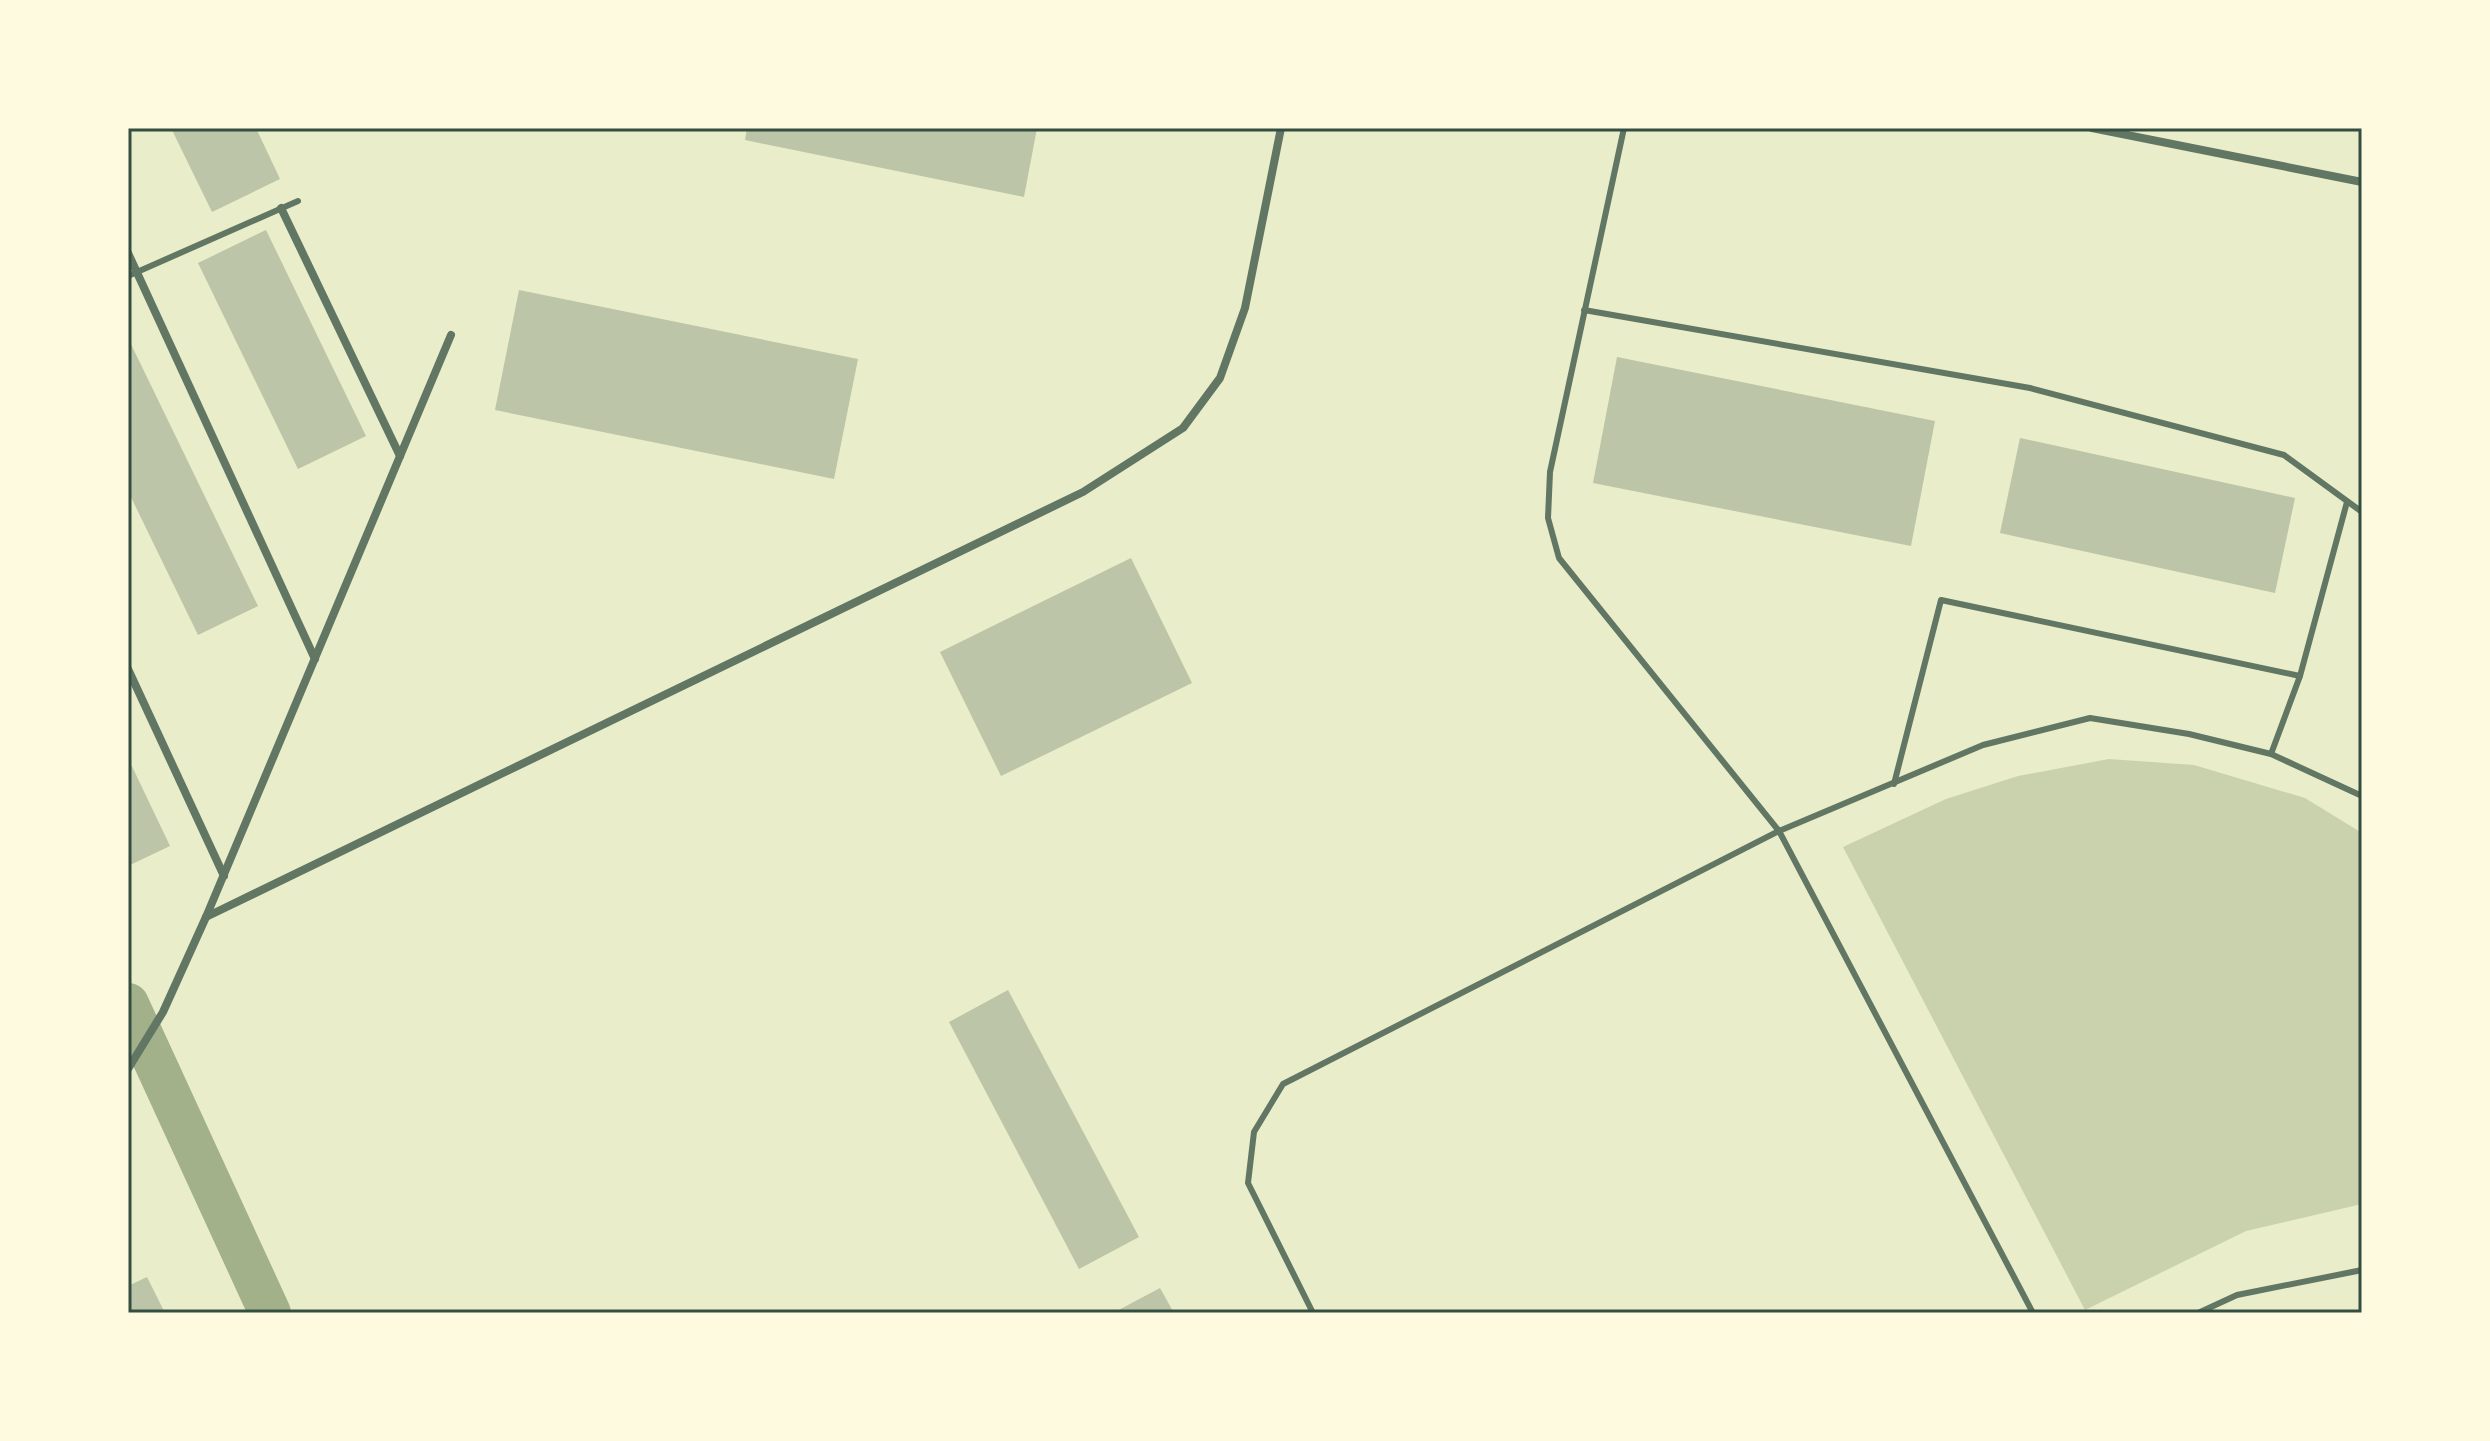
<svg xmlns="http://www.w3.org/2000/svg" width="2490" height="1441" viewBox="0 0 2490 1441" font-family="Rubik,sans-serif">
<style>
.green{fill:#cad2ad}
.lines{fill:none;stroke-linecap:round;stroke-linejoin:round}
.canal{stroke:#a3b18a;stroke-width:42}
.building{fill:#bcc5a7}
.service{stroke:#617663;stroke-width:6}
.minor{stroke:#617663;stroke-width:8}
.neatline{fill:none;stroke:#344e41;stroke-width:3}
</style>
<rect width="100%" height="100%" fill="#e9edc9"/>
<!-- green -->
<path class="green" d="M2109 759 2194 765 2305 798 2362 833V1204L2246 1231 2085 1310 1843 847 1946 799 2018 776Z"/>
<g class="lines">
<!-- canal -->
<path class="canal" d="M128 1004 270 1313"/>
</g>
<!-- building -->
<g class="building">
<path d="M171 128H256L280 179 212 212Z"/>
<path d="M747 128H1037L1024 197 745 140Z"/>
<path d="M266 230 366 436 298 469 198 263Z"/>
<path d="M519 290 858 359 834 479 495 410Z"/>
<path d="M128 338 258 606 198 635 128 491Z"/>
<path d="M1617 357 1935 421 1911 546 1593 483Z"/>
<path d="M2020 438 2295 498 2275 593 2000 533Z"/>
<path d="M1131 558 1192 683 1001 776 940 652Z"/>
<path d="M128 758 170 846 128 866Z"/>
<path d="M1008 990 1139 1237 1079 1269 949 1022Z"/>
<path d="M147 1277 165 1313H128V1286Z"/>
<path d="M1160 1288 1174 1313H1113Z"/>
</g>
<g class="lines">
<!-- service -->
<g class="service">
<path d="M1624 128 1550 472 1548 518 1559 558 1779 831 2033 1313"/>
<path d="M128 276 298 201"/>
<path d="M1584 310 2030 388 2284 455 2362 512"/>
<path d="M2300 676 2347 502"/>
<path d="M1894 784 1941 600 2300 676 2271 754"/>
<path d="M1313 1313 1248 1183 1254 1132 1283 1084 1779 831 1983 745 2090 718 2189 734 2271 754 2362 796"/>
<path d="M2198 1313 2237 1295 2362 1270"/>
</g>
<!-- minor -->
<g class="minor">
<path d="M2092 128 2362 182"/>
<path d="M281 208 400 456"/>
<path d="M128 253 315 659"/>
<path d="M128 669 224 876"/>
<path d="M206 917 1083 492 1183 428 1220 378 1245 308 1281 128"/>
<path d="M128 1069 163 1012 206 917 451 335"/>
</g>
</g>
<!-- border -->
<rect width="2490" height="1441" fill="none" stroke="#fefae0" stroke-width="260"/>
<rect x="130" y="130" width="2230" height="1181" class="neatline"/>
</svg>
